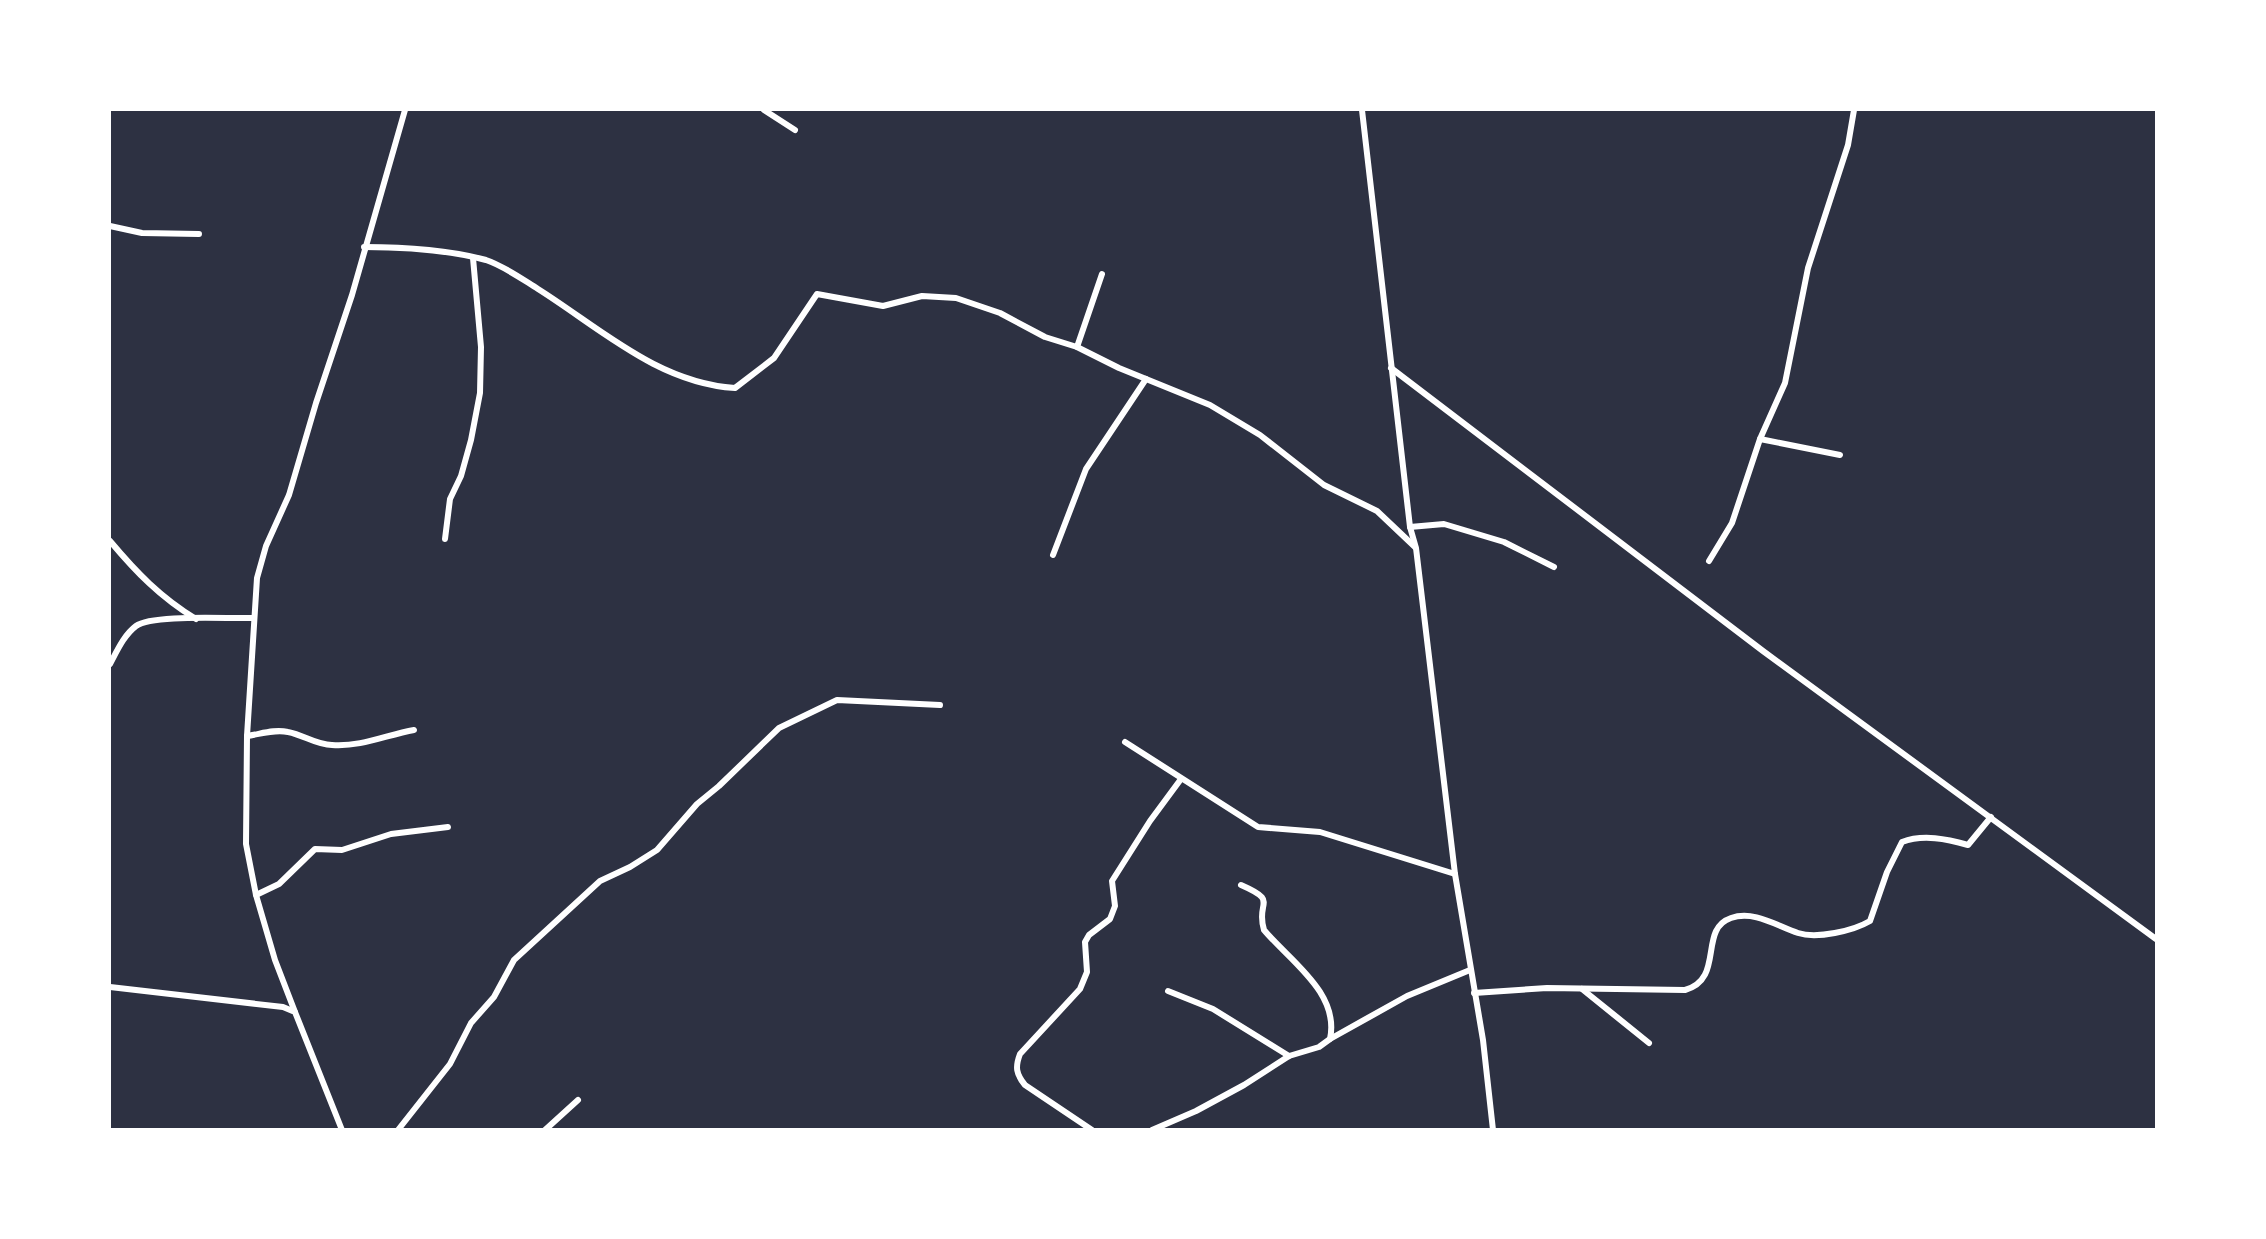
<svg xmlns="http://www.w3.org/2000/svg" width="2266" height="1239" viewBox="0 0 2266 1239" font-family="'Archivo Narrow',sans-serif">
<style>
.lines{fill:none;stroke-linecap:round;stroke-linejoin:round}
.minor{stroke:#fff;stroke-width:6}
</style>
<rect width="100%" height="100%" fill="#2d3142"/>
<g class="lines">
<!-- minor -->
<g class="minor">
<path d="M764 110 795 130"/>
<path d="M1362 110 1410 527 1416 548 1455 874 1483 1040 1493 1130"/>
<path d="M110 226 142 233 199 234"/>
<path d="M364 247C403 247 449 250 486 260 504 266 522 279 538 289 600 328 658 383 735 388L774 358 817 294 883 306 922 296 956 298 1000 313 1045 337 1077 347 1102 274"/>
<path d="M1077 347 1119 368 1210 405 1260 435 1324 485 1377 511 1415 547"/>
<path d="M1391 368 1763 651 2156 939"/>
<path d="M1760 439 1840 455"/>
<path d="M1410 527 1444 524 1504 542 1554 567"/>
<path d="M445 539 450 499 461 476 471 440 480 393 481 347 473 258"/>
<path d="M110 541C136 572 160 597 196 619"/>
<path d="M1053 555 1086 469 1146 379"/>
<path d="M1709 561 1732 523 1760 439 1785 383 1808 268 1848 145 1854 110"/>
<path d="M110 664C117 651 124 635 136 626 152 614 229 619 253 618"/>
<path d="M247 736C261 734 274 729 288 732 304 735 316 745 332 745 362 747 386 735 414 730"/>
<path d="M1125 742 1258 827 1320 832 1455 874"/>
<path d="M256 895 279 884 315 849 342 850 391 834 448 827"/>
<path d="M110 987 283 1007 295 1012 342 1130"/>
<path d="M1582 989 1649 1043"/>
<path d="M1168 991 1213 1009 1289 1056"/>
<path d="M1474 993 1547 988 1685 990C1725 979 1698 929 1731 918 1754 910 1777 926 1798 933 1817 939 1853 931 1870 921L1887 872 1902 842C1923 834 1947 839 1968 845L1991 817"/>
<path d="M295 1012 275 960 256 895 246 844 247 736 257 578 266 546 289 495 316 403 352 295 405 110"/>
<path d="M1330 1039 1407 996 1470 970"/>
<path d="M398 1130 450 1064 471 1023 494 997 514 960 600 881 630 867 657 850 697 804 719 786 779 728 837 700 940 705"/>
<path d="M545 1130 578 1100"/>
<path d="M1092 1130 1025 1085C1016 1074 1015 1067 1020 1054L1080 989 1087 972 1085 942 1089 935 1110 919 1115 906 1112 881 1150 821 1181 779"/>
<path d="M1152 1130 1196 1111 1244 1085 1289 1056 1319 1047 1330 1039C1340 993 1290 961 1264 930 1255 901 1280 902 1241 885"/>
</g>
</g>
<!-- border -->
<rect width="2266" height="1239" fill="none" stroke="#ffffff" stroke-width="222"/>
</svg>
